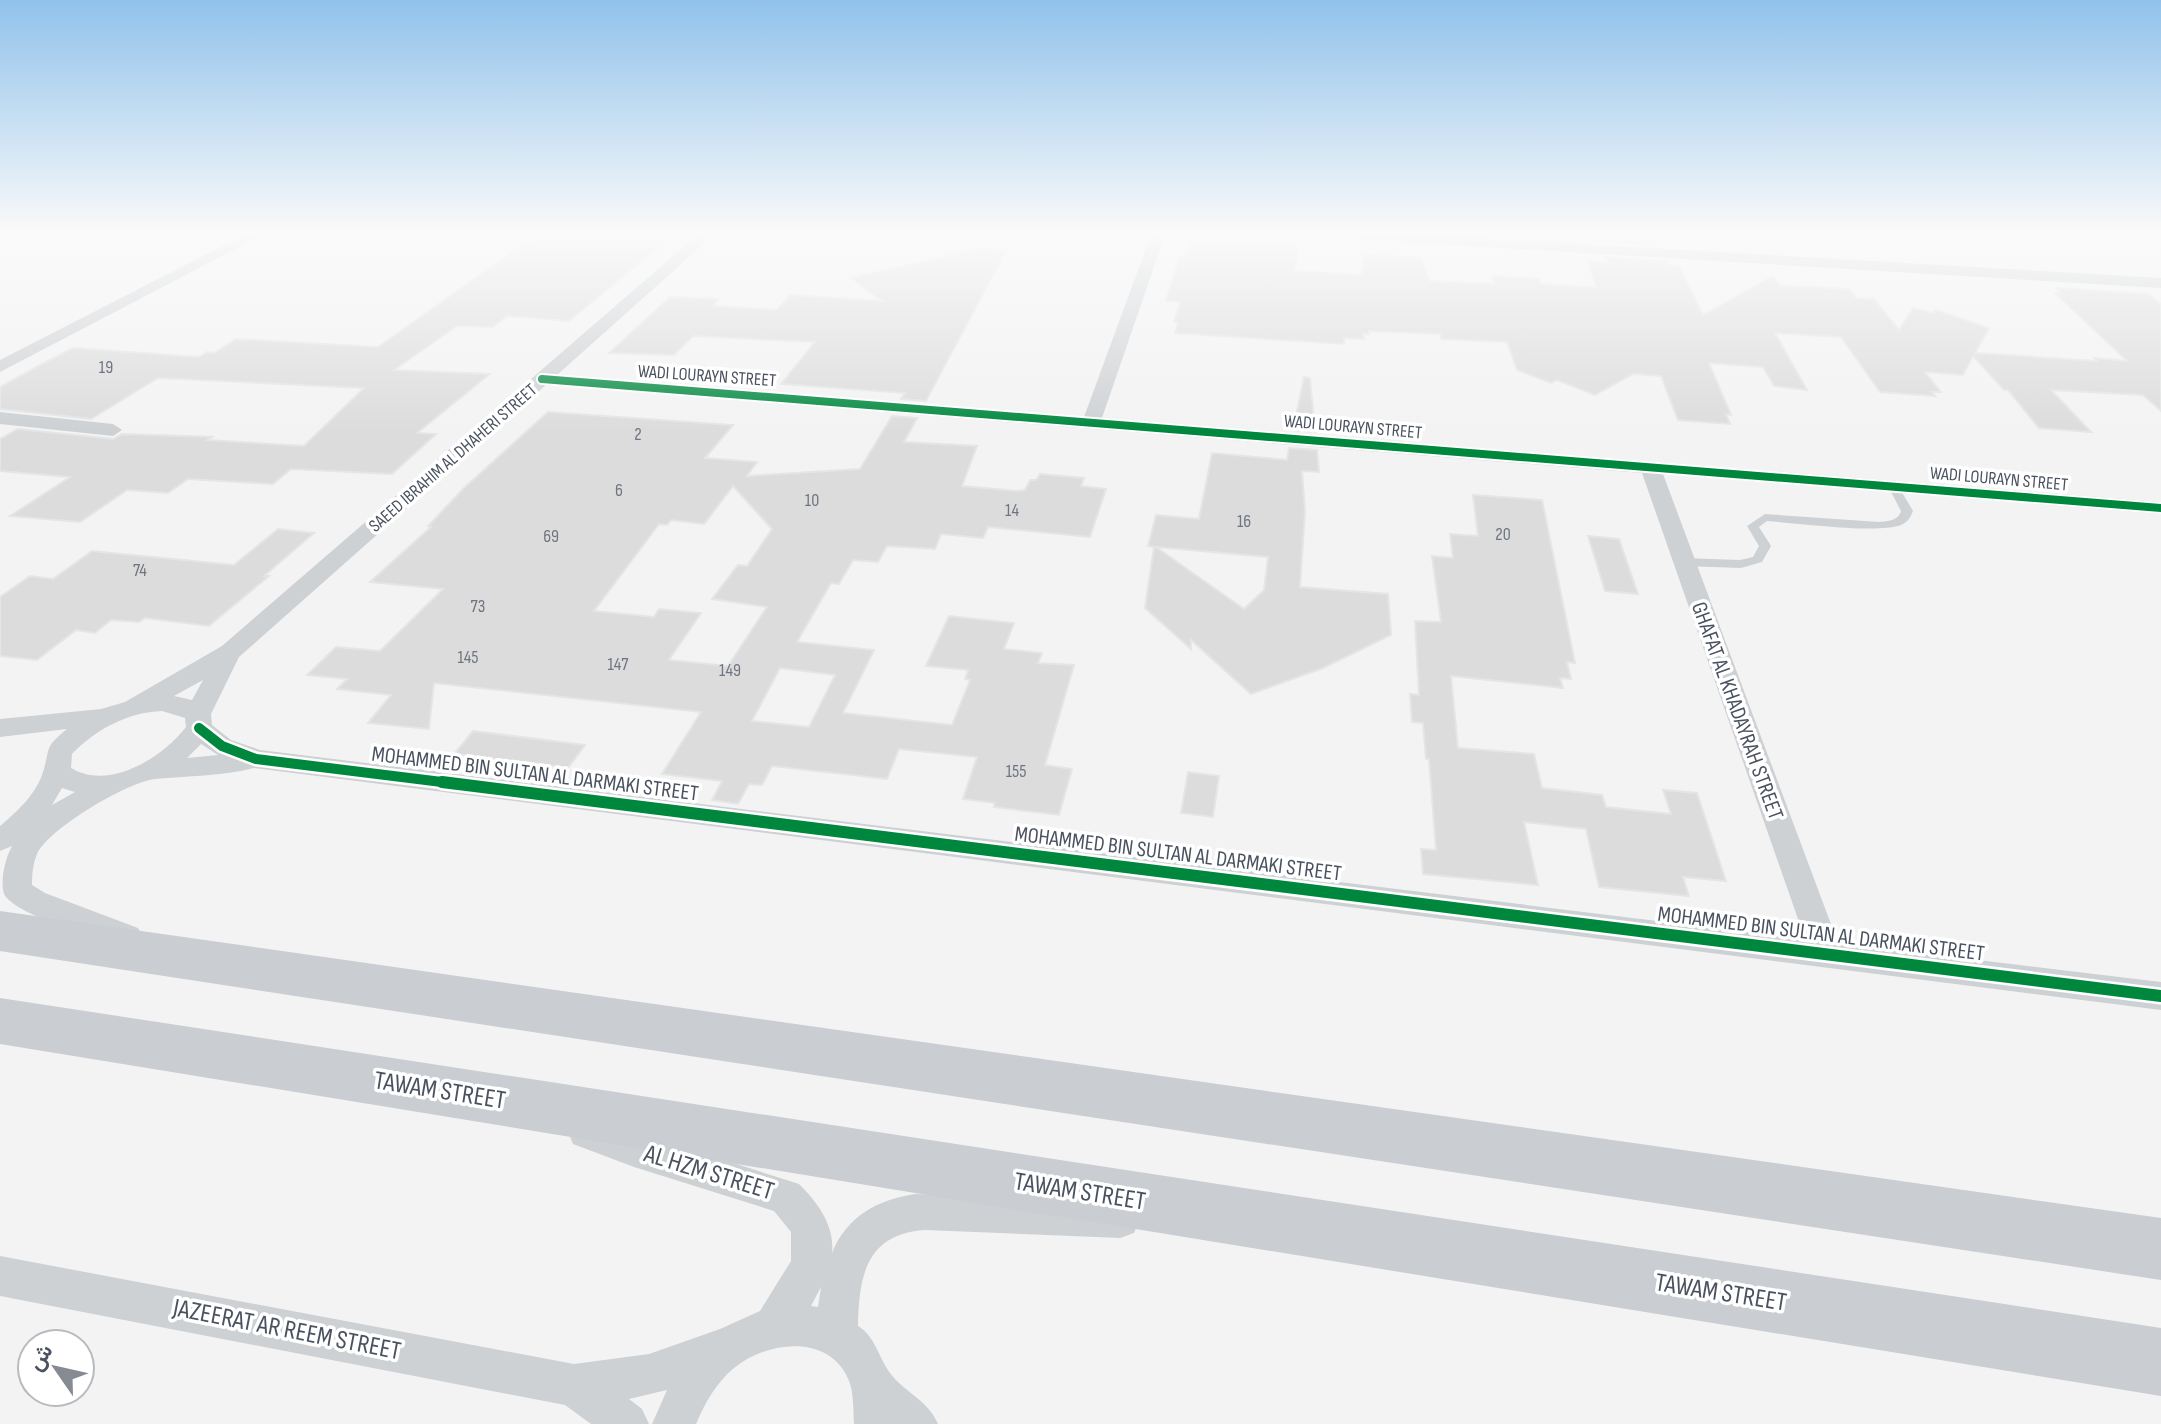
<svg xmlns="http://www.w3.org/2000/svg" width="2161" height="1424" viewBox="0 0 2161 1424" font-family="'Sofia Sans Condensed',Vazirmatn,sans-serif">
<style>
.building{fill:#dcdcdd;stroke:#e4e5e6;stroke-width:2;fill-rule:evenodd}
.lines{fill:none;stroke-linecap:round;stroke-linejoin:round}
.lane{fill:#ced1d4;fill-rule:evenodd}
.street{fill:#ced1d4;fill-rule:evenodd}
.primary{fill:#cacdd1;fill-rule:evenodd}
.cycleway-far2-casing{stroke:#fff;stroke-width:12}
.cycleway-far1-casing{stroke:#fff;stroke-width:15}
.cycleway-casing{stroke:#fff;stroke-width:17}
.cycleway-far2{stroke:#00873e;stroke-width:8}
.cycleway-far1{stroke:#00873e;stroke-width:10}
.cycleway{stroke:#00873e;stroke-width:12}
.labels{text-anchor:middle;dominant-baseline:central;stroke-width:7;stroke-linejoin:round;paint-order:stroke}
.number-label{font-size:18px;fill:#6f7580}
.far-street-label{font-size:18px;fill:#4a5260;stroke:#fff}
.street-label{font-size:22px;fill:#4a5260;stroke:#fff}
.near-street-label{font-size:26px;fill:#4a5260;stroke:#fff}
</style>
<rect width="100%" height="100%" fill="#f3f3f3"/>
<!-- building -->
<g class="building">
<path d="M541 232H678L569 321 507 316 493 327 457 326 394 370 490 374 417 433 436 434 392 474 291 469 273 484 188 479 168 493 127 490 80 522 10 516 70 477 0 471V439L18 429 113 439 122 434 212 437 207 440 304 446 364 388 158 378 91 419 0 409V387L40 365 73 348 199 357 207 352 214 353 236 339 378 347Z"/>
<path d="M1596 237 1656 241 1658 245 1598 242Z"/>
<path d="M1200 239 1299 246 1295 271 1362 275 1363 254 1421 258 1430 281 1494 284 1492 276 1539 279 1540 284 1597 288 1587 261 1608 262 1605 257 1667 261 1669 265 1679 266 1703 315 1773 276 1781 286 1849 289 1856 298 1874 299 1899 330 1913 308 1933 313 1936 310 1989 328 1975 353 2097 361 2094 358 2127 361 2055 293H2061L2057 288 2148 294 2161 304V411L2143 395 2051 390 2091 432 2039 428 2008 390H2004L1973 356 1963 375 1925 372 1941 392H1932L1935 396 1880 392 1841 337 1775 333 1807 390 1774 386 1763 367 1709 363 1731 415 1726 414 1730 424 1678 420 1661 376 1633 374 1595 395 1557 380 1551 383 1517 370 1507 342 1441 339 1440 334 1369 331V334H1363L1364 339 1344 338V344L1175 333 1178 322H1174L1180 302 1166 301 1180 256 1186 257 1191 242H1200Z"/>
<path d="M978 249 1006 251 926 401 901 399 905 393 781 384 815 342 693 336 674 355 609 353 670 297 718 299 713 306 777 310 790 295 882 301 851 278Z"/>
<path d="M1304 377 1310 378 1315 432 1293 430Z"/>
<path d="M548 412 733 425 705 458 757 462 747 476 860 469 892 416 917 418 904 442 977 446 962 486 1018 491 1025 490 1030 480H1036L1040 474 1084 478 1081 486 1106 489 1090 537 988 527 983 538 941 534 935 549 887 546 878 562 853 560 839 584 831 583 797 642 874 650 843 713 952 725 970 680 965 679 968 670 926 666 949 616 1014 623 1004 649 1042 653 1038 663 1074 665 1045 765 1072 769 1059 815 994 807 995 803 963 799 977 757 899 749 887 779 772 766 762 785 749 784 738 804 712 800 722 781 662 774 701 712 434 683 429 729 368 723 391 695 337 689 347 679 307 675 336 647 380 651 443 589 370 582 431 527 428 526 464 488ZM733 486 772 529 747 566 738 565 712 599 767 607 728 666 669 660 701 613 659 609 654 617 594 611 659 524 667 525 671 520 704 524ZM780 668 835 675 809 727 752 721Z"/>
<path d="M1289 448 1317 450 1319 472 1302 471 1305 511 1300 587 1388 594 1391 635 1323 668 1251 694 1191 640V649L1145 608 1154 547 1148 546 1156 515 1199 519 1212 453 1287 460ZM1156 547 1268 557 1264 590 1244 609Z"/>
<path d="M1473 495 1542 500 1575 663 1567 662 1571 679 1560 678 1563 688 1451 676 1458 748 1534 754 1542 788 1602 795 1606 807 1671 814 1663 790 1697 793 1726 881 1683 877 1689 896 1599 887 1586 829 1524 822 1538 885 1423 874 1421 849 1436 850 1429 759H1426L1423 723 1412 722 1410 694 1419 695 1415 621 1441 622 1432 556 1453 558 1450 534 1478 536Z"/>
<path d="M278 529 314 533 264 576H269L209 626 145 618 139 622 111 620 95 633 76 630 37 660 0 656V597L30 576 53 579 92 551 234 565Z"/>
<path d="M1588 536 1619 539 1638 594 1605 591Z"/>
<path d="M473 731 585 745 568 768 454 754Z"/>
<path d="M1188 772 1219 776 1213 817 1181 813Z"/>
</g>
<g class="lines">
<!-- lane -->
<path class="lane" d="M1893 483 1897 484 1913 511C1910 518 1908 522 1901 525 1877 534 1796 523 1767 521L1759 527 1771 546 1762 562 1741 568 1683 566 1677 562 1683 558 1740 560 1753 557 1759 546 1747 526 1765 514 1879 522C1888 521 1898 521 1901 511L1888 486Z"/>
<!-- street -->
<g class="street">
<path d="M250 232H268L0 372V360Z"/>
<path d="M701 232H717L557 375 1084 417 1152 232H1166L1102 418 2161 502V514L1663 474 1838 943 2161 982V1010L254 768C222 776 187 776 155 779 128 782 49 828 37 854 33 864 32 874 32 885L45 893 138 928 143 937 138 946 127 949 116 946C93 937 14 914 4 894 0 880 5 859 12 846L0 851V826C17 812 37 793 43 772 51 747 43 749 67 729L0 737V719L101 709 125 702 222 646ZM546 385 1642 473 1805 939 260 750 231 740 212 725 211 714 239 657ZM203 680 192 700 174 696ZM162 711 185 718 186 727C162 758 109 791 71 768L72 754C95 730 128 712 162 711ZM201 744 218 755 187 758ZM62 788 75 792 52 805Z"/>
<path d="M1298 232H1378L2161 278V288L1305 236Z"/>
<path d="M0 412 113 424 122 430 113 436 0 424Z"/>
<path d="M586 1116 799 1184C817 1202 835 1225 832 1253 847 1216 877 1200 915 1194L1120 1202 1134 1207 1139 1220 1134 1233 1120 1238 925 1230C866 1234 859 1276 858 1326 875 1336 879 1358 890 1373 905 1393 928 1400 938 1424H854C853 1411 854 1393 849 1381 830 1333 767 1341 734 1368 716 1383 705 1403 696 1424H652L667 1390 629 1399 642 1409 649 1424H591L565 1405 0 1296V1256L574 1364 649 1354 720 1329 760 1311 791 1261V1232L774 1211 634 1167 573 1144 568 1132 573 1120ZM821 1287 818 1307 811 1306Z"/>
</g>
<!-- primary -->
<g class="primary">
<path d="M0 911 2161 1218V1280L0 951Z"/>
<path d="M0 998 2161 1328V1396L0 1044Z"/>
</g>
<!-- cycleway-far2 casing -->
<g class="cycleway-far2-casing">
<path id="cycleway-far2" d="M542 379 2161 508"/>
</g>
<!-- cycleway-far1 casing -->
<g class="cycleway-far1-casing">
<path id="cycleway-far1" d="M199 728 222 746 256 759 458 784"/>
</g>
<!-- cycleway casing -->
<g class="cycleway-casing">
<path id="cycleway" d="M442 782 2161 996"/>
</g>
<!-- cycleway-far2 -->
<use href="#cycleway-far2" class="cycleway-far2"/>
<!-- cycleway-far1 -->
<use href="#cycleway-far1" class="cycleway-far1"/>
<!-- cycleway -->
<use href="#cycleway" class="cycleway"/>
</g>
<!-- sky -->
<linearGradient id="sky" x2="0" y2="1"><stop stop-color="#91c2eb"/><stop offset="0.54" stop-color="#fafafa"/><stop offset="1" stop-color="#fafafa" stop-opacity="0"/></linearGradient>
<rect width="2161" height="431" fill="url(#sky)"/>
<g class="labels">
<!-- number labels -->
<g class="number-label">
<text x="106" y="367">19</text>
<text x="638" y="434">2</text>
<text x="619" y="490">6</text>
<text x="812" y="500">10</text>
<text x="1012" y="510">14</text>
<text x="1244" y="521">16</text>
<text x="1503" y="534">20</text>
<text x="551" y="536">69</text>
<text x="140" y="570">74</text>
<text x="478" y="606">73</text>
<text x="468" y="657">145</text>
<text x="618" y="664">147</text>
<text x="730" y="670">149</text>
<text x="1016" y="771">155</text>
</g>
<!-- far-street labels -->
<g class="far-street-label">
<text transform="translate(707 376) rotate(4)">WADI LOURAYN STREET</text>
<text transform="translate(1353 427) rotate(5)">WADI LOURAYN STREET</text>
<text transform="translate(453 458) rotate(-41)">SAEED IBRAHIM AL DHAHERI STREET</text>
<text transform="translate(1999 479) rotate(5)">WADI LOURAYN STREET</text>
</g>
<!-- street labels -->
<g class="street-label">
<text transform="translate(1737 711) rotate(70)">GHAFAT AL KHADAYRAH STREET</text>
<text transform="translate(535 774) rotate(7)">MOHAMMED BIN SULTAN AL DARMAKI STREET</text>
<text transform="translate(1178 854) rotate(7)">MOHAMMED BIN SULTAN AL DARMAKI STREET</text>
<text transform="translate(1821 934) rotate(7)">MOHAMMED BIN SULTAN AL DARMAKI STREET</text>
</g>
<!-- near-street labels -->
<g class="near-street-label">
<text transform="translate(440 1091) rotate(9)">TAWAM STREET</text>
<text transform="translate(709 1173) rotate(17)">AL HZM STREET</text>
<text transform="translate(1080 1192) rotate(9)">TAWAM STREET</text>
<text transform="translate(1721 1293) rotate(9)">TAWAM STREET</text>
<text transform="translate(287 1330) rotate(11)">JAZEERAT AR REEM STREET</text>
</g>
</g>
<!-- north arrow -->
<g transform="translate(56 1368) rotate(304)"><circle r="38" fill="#ffffff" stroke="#b7babf" stroke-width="2"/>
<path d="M0-6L14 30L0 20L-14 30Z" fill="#858a93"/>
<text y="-12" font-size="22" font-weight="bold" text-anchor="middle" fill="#4a5260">ش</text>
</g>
</svg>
